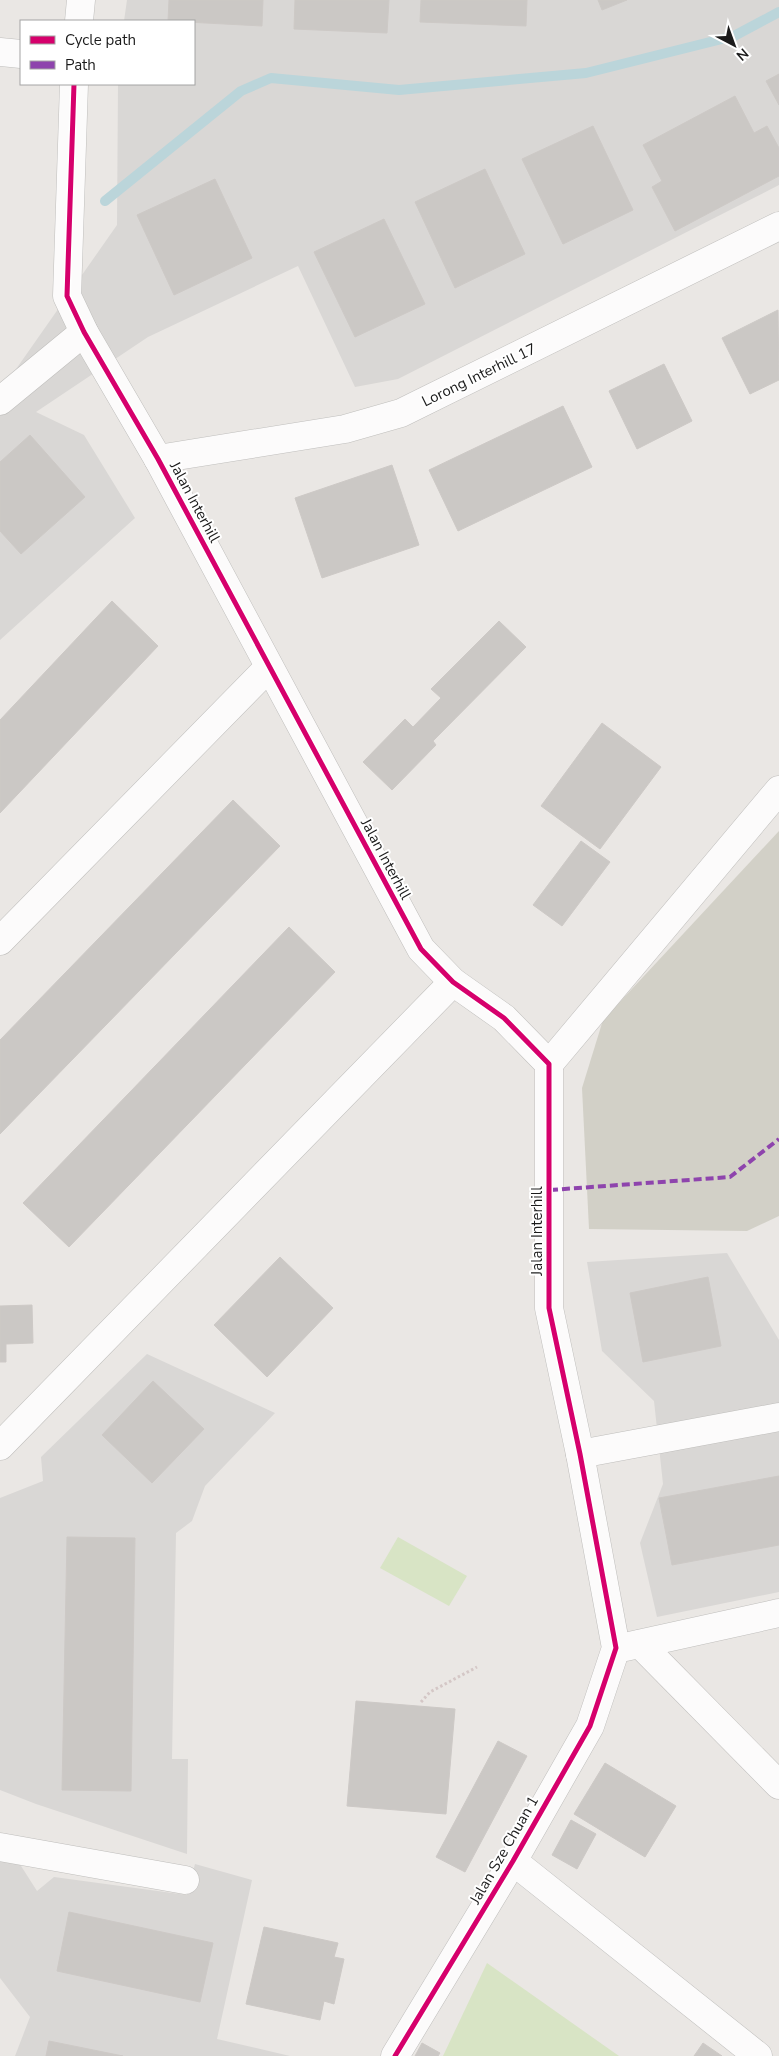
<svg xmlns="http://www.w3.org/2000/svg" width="779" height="2056" viewBox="0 0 779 2056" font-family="'Nunito Sans',sans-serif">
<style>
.residential{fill:#d9d7d5}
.construction{fill:#d2d0c7}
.grass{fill:#d8e4c5}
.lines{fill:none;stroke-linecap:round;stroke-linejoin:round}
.stream{stroke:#bbd5da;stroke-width:10}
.building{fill:#cbc8c5;stroke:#cdc9c6}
.minor-casing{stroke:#bfbebc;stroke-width:29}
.path{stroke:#d4c7c6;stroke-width:3;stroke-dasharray:2.5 2.5;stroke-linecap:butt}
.minor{stroke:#fcfbfb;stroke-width:28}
.quiet{stroke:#8e44ad;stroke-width:4;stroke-dasharray:8 4;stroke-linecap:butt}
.cycleway-casing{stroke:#fff;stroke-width:8}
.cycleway{stroke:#d6006c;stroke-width:5}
.labels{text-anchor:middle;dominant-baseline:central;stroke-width:4;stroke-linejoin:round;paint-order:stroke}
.street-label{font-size:15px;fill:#1b1b1b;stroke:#fff}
</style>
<rect width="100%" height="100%" fill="#eae7e4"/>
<!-- residential -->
<g class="residential">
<path d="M127 0H779V185L398 379 355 387 298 266 148 337 36 412 84 435 135 518 0 640V392L117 225 118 84H194V21H124Z"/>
<path d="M727 1253 779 1340V1592L657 1617 640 1543 663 1484 654 1401 602 1351 587 1262Z"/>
<path d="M147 1354 275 1413 205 1486 192 1521 176 1533 172 1759H188L187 1854 36 1804 0 1790V1498L43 1481 41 1457Z"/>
<path d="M0 1833 37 1891 54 1877 187 1895 195 1864 252 1880 217 2039 290 2056H15L30 2017 0 1978Z"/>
</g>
<!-- construction -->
<path class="construction" d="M779 831V1216L747 1231 589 1229 582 1088 603 1020Z"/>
<!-- grass -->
<g class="grass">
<path d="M398 1537 467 1576 449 1606 380 1568Z"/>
<path d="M487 1963 619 2056H443Z"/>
</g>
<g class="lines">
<!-- stream -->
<path class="stream" d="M105 201 241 91 271 78 399 90 586 73 734 36 779 12"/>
</g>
<!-- building -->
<g class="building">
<path d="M169 0H263L262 26 168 21Z"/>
<path d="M295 0H389L387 33 294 29Z"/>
<path d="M421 0H527L526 26 420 22Z"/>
<path d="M598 0H627L602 10Z"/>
<path d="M779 74V105L766 81Z"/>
<path d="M735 96 754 133 767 126 779 148V176L675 231 652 187 662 181 643 145Z"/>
<path d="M593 126 633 210 563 244 522 159Z"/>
<path d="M485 169 525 254 455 288 415 202Z"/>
<path d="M215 179 252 258 174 295 137 215Z"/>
<path d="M384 219 425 304 355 337 314 252Z"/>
<path d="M778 310 779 380 750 394 722 338Z"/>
<path d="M664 364 692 421 637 449 609 391Z"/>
<path d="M563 406 592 467 458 531 429 470Z"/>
<path d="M30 435 85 497 21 554 0 531V462Z"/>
<path d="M392 465 419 545 322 578 295 498Z"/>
<path d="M112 601 158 646 0 813V720Z"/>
<path d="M499 621 526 647 433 741 436 745 392 790 363 762 405 719 413 727 441 698 431 689Z"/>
<path d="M602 723 661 767 600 849 541 806Z"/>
<path d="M233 800 280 846 0 1134V1040Z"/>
<path d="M581 841 610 862 562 926 533 905Z"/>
<path d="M289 927 335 972 69 1247 23 1203Z"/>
<path d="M280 1257 333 1308 267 1377 214 1325Z"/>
<path d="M708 1277 721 1346 643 1362 630 1293Z"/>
<path d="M32 1305 33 1343 6 1344V1362H0V1306Z"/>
<path d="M153 1381 204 1429 152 1483 102 1435Z"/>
<path d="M779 1476V1545L672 1565 659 1498Z"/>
<path d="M67 1537 135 1538 131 1791 62 1790Z"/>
<path d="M356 1701 455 1709 446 1814 347 1806Z"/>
<path d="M498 1741 527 1756 465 1872 436 1857Z"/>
<path d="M605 1763 676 1806 645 1857 574 1814Z"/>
<path d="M571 1820 596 1834 577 1869 552 1855Z"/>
<path d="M69 1912 213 1943 200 2002 57 1971Z"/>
<path d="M264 1927 338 1943 334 1957 344 1959 334 2004 324 2001 320 2020 246 2004Z"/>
<path d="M49 2041 123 2056H46Z"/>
<path d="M422 2043 440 2053 438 2056H415Z"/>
<path d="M703 2043 722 2056H694Z"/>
</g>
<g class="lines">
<!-- minor casing -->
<g class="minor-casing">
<g id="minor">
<path d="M79 21 81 0"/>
<path d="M0 52 21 54"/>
<path d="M74 84 67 296 84 332 158 459 421 949 453 982 504 1018 549 1064V1308L580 1454 616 1648 590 1726 513 1861 395 2056"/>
<path d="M0 401 84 332"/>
<path d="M158 459 345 429 401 413 779 226"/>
<path d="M0 941 269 667"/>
<path d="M549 1064 779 790"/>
<path d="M0 1446 453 982"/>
<path d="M580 1454 779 1417"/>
<path d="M640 1644 779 1785"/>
<path d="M625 1647 779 1613"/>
<path d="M0 1847 185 1880"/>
<path d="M513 1861 758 2056"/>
</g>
</g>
<!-- path -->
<path class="path" d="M421 1702 430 1692 477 1667"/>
<!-- minor -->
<use href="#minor" class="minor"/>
<!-- quiet -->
<path class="quiet" d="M550 1190 730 1177 779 1139"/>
<!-- cycleway casing -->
<g class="cycleway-casing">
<path id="cycleway" d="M74 84 67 296 84 332 158 459 421 949 453 982 504 1018 549 1064V1308L580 1454 616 1648 590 1726 513 1861 395 2056"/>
</g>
<!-- cycleway -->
<use href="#cycleway" class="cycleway"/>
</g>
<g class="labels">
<!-- street labels -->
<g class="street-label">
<text transform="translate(479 375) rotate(-26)">Lorong Interhill 17</text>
<text transform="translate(195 502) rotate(62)">Jalan Interhill</text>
<text transform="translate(386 859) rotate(62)">Jalan Interhill</text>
<text transform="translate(537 1231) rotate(-90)">Jalan Interhill</text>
<text transform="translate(504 1850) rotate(-60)">Jalan Sze Chuan 1</text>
</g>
</g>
<!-- legend -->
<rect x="20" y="20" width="175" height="65" fill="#ffffff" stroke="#a4a4a4"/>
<rect x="30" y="36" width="25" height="8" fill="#d6006c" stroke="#a4a4a4"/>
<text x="65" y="45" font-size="15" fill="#1b1b1b">Cycle path</text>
<rect x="30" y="61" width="25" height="8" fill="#8e44ad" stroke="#a4a4a4"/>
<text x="65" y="70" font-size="15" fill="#1b1b1b">Path</text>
<!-- north arrow -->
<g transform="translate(734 45) rotate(139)" stroke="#ffffff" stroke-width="4" paint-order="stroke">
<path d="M0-4L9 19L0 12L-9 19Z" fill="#1b1b1b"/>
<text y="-8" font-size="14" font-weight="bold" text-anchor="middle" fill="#1b1b1b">N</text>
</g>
</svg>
